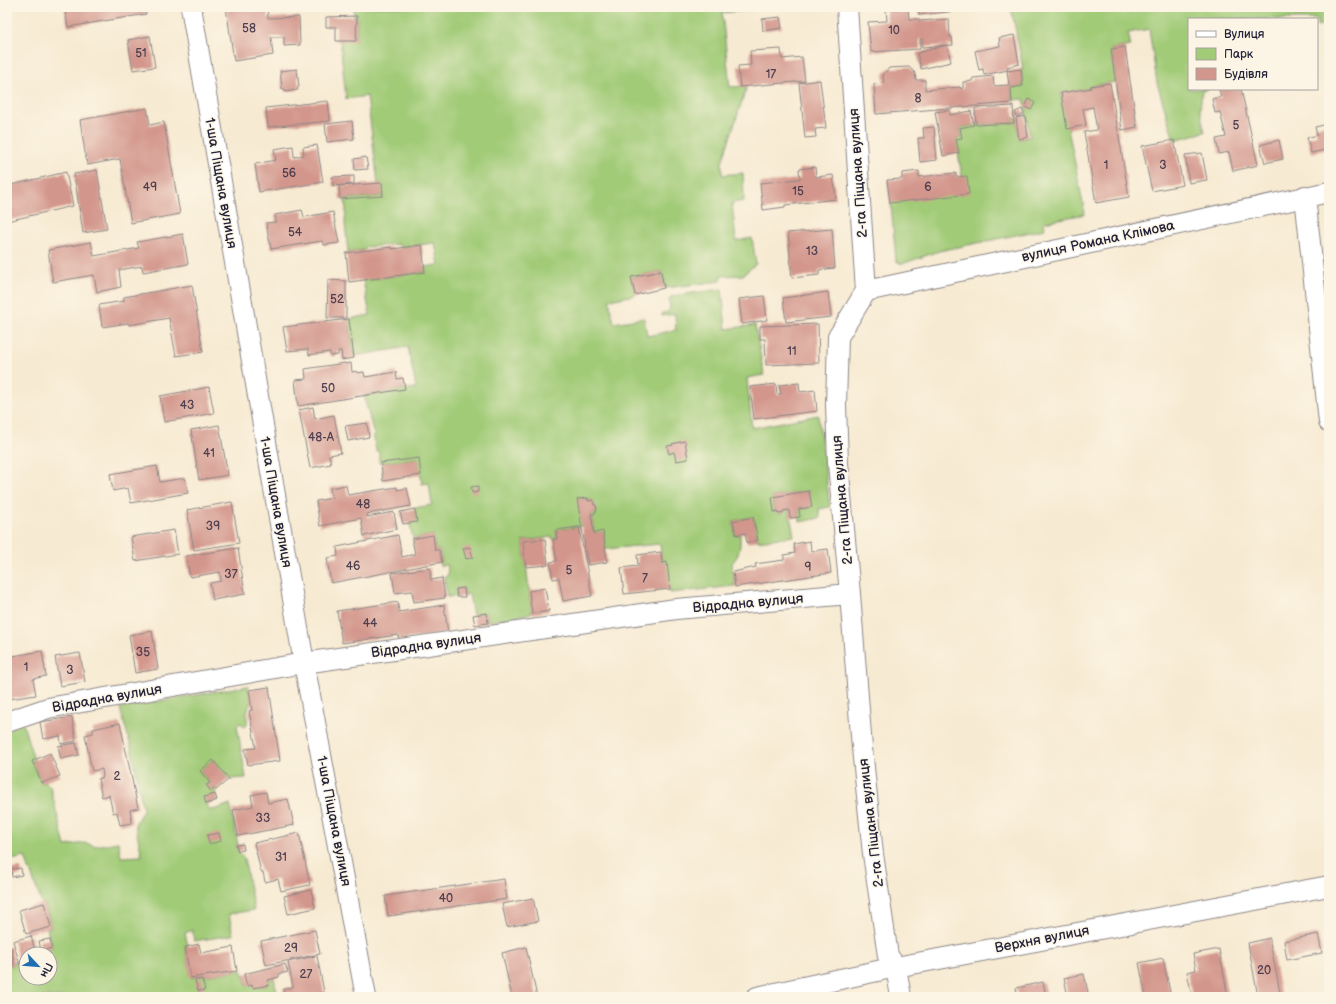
<svg xmlns="http://www.w3.org/2000/svg" width="1336" height="1004" viewBox="0 0 1336 1004" font-family="'Balsamiq Sans',sans-serif">
<style>
.green{fill:#a1cb77;stroke:#627659;fill-rule:evenodd}
.building{fill:#d3968c}
.lines{fill:none;stroke-linecap:round;stroke-linejoin:round}
.minor-casing{stroke:#8c8686;stroke-width:22}
.minor{stroke:#fff;stroke-width:20}
.labels{text-anchor:middle;dominant-baseline:central;stroke-width:3;stroke-linejoin:round;paint-order:stroke}
.number-label{font-size:12px;fill:#4e3f4f}
.street-label{font-size:14px;fill:#22223b;stroke:#fcf5e5}
</style>
<rect width="100%" height="100%" fill="#fcf5e5"/>
<filter id="ink" filterUnits="userSpaceOnUse"><feTurbulence type="fractalNoise" baseFrequency=".025" numOctaves="2"/><feDisplacementMap in="SourceGraphic" scale="8" xChannelSelector="R" yChannelSelector="G"/><feConvolveMatrix kernelMatrix="1 2 1 2 8 2 1 2 1" color-interpolation-filters="sRGB"/></filter>
<filter id="wash" filterUnits="userSpaceOnUse"><feTurbulence type="fractalNoise" baseFrequency=".012" numOctaves="4" result="noise"/><feDisplacementMap in="SourceGraphic" scale="16" xChannelSelector="R" yChannelSelector="G"/><feGaussianBlur stdDeviation="0.9" result="paint"/><feColorMatrix in="noise" values="0 0 0 0 0 0 0 0 0 0 0 0 0 0 0 0 0 1.4 0 .05"/><feComposite in="paint" operator="in"/></filter>
<g filter="url(#wash)">
<rect width="100%" height="100%" fill="#f7ead2"/>
<!-- green -->
<g class="green">
<path d="M354 7H779L722 13 730 87 747 86 722 162V175L743 173 744 201 732 203 736 241 752 238 756 264 743 275 721 276V281L665 288 661 271 631 277 635 295 609 300 614 323 644 318 647 336 676 330 675 314 662 316V313L667 312 670 309 669 300 672 296 722 289 726 329 755 325 764 375 747 378 752 428 818 415 830 507 819 509 820 518 800 522 799 509 811 507 809 491 772 497 774 512 777 511 778 514 783 513V511L789 510 794 536 758 541 753 517 733 521 736 535 740 534C740 546 741 554 732 563L735 586 670 593 662 563 660 544 605 549 603 532 594 533 591 514H595V511H597L593 500 588 501V498L578 499 582 526 556 530 557 539H553L552 537 523 541 532 613 488 622 486 613 473 615 469 594 465 595 464 588 456 589 457 596 447 597 444 577 448 576 447 565 440 566 439 563 442 562 439 550H435L433 535 413 539 410 525V523L417 521 414 508 432 505 429 483 422 484 418 458 381 463 379 462V451H376L373 431 364 396 405 389 416 388 408 347 354 356 349 319 370 315 363 280 425 272V267L439 265 435 243 400 247 398 244 366 247 364 250 348 252 345 223 346 211 345 199 383 196 378 184 367 96 346 99 340 41 356 40 357 17H354ZM684 442 674 452 669 454 668 446 673 445V443Z"/>
<path d="M1011 7H1329V24L1317 26V19H1189V89H1209L1202 91 1200 110 1205 132 1174 140 1157 83 1149 29 1128 33 1131 46 1111 49 1116 80H1115V82L1090 86 1091 88 1061 93 1085 214 1044 222 1045 229 939 251 902 264 896 261 891 203 962 177 956 139 962 138 960 128 974 125 1014 123 1013 118H1016L1019 139 1030 137 1024 99 1012 100 1011 88 1023 86 1021 69H1023Z"/>
<path d="M248 686 251 701 247 712V725L245 727 240 723 237 726 246 778 229 779 213 760 200 771 210 783 207 785 211 791 214 788 216 790 215 794 217 800 206 804 209 810 217 809 230 804 238 845H236L238 851 244 858 254 910 229 914 233 935 194 941 192 930 185 933 188 946 185 947 191 978 242 970 247 986 252 985 253 988 268 985V980L274 978 278 997H7V966L14 965V962L19 961 20 964 26 963V978H50V954H36L35 952 52 948 47 929 51 927 45 904H42L25 857 7 861V726L22 721 34 760 32 761 42 783 45 782 50 786 65 846 85 843 95 846 118 842 121 857 142 856 135 824 143 810 131 747 120 708Z"/>
</g>
<g id="blocks">
<!-- building -->
<g class="building">
<path d="M64 7H145L146 14 68 27Z"/>
<path d="M226 7H267L268 18 299 17 300 45 284 46V37H271L273 55 234 61Z"/>
<path d="M918 7H958L959 11 919 15Z"/>
<path d="M908 8 909 19H919V21L949 19 950 37H952L953 45 922 47V39H920V49L871 52 868 22 887 21 886 10Z"/>
<path d="M357 16 356 41H336V27H326V17Z"/>
<path d="M780 17 782 28 763 31 762 19Z"/>
<path d="M1014 35 1019 64 1007 67 1008 70 984 75 983 69 979 70 975 51 1000 46 999 38Z"/>
<path d="M150 36 155 67 133 70 128 40Z"/>
<path d="M947 45 951 62 921 69 917 53Z"/>
<path d="M1125 47 1137 127 1122 130 1111 49Z"/>
<path d="M781 49 782 59 802 57 805 81 740 87 738 66 751 65 750 51Z"/>
<path d="M909 67 915 73 916 80H925V90L960 87 961 89 963 88V82L972 81 973 78 993 76 994 86 1009 85 1007 71 1021 69 1023 86 1011 88 1012 103 876 114 874 84 884 83 883 75 889 68Z"/>
<path d="M297 69 299 87 297 88 298 90 285 92V89H282L280 71Z"/>
<path d="M820 80 826 128 815 129 816 137 805 138 799 83Z"/>
<path d="M1110 83 1129 197 1096 203 1084 132 1097 130 1093 107 1083 109 1086 125 1067 129 1061 93 1091 88 1090 86Z"/>
<path d="M1219 89H1241L1258 165 1233 171 1229 152 1219 154 1216 139 1226 137 1220 112 1215 113 1212 99 1221 97Z"/>
<path d="M1029 99 1035 103 1031 110 1025 107Z"/>
<path d="M328 101 330 121 268 127 266 108Z"/>
<path d="M1013 106 1014 123 976 125 975 108Z"/>
<path d="M147 108 150 125 164 122 180 214 131 223 120 159 87 165 80 120Z"/>
<path d="M1022 109 1024 114 1017 117 1015 112Z"/>
<path d="M950 110V115L971 111 974 125 960 128 962 138 956 139 959 153 943 156 935 112Z"/>
<path d="M1025 116 1028 137 1019 139 1016 118Z"/>
<path d="M352 121 354 139 327 142 325 124Z"/>
<path d="M1328 124 1329 149 1311 153 1307 138 1317 135 1315 127Z"/>
<path d="M934 127 937 160 920 162 918 138H924L923 128Z"/>
<path d="M1174 140 1183 185 1152 191 1142 146Z"/>
<path d="M1279 140 1283 159 1265 163 1260 145Z"/>
<path d="M317 145 323 182 259 192 255 164 276 160 274 149 293 146 294 157 304 155 303 147Z"/>
<path d="M1202 153 1207 180 1189 183 1185 155Z"/>
<path d="M366 157 368 169 355 170 354 159Z"/>
<path d="M815 167 816 177 833 175 836 199 785 205V207L763 210 760 183 800 179 799 169Z"/>
<path d="M97 170 107 229 83 233 74 174Z"/>
<path d="M919 171V177L956 173V177L967 176 969 194 890 203 887 180 902 179V173Z"/>
<path d="M66 172 73 206 7 221V186Z"/>
<path d="M354 176V184L333 186 332 177Z"/>
<path d="M382 183 383 196 340 199 339 186Z"/>
<path d="M302 210 304 217 333 212 339 243 324 245 322 241 271 249 266 223 276 222 275 215Z"/>
<path d="M832 229 835 268 819 270V275L792 278 788 233Z"/>
<path d="M183 234 188 264 143 272 142 266 119 270 121 287 97 292 94 275 53 282 48 250 91 242 94 256 139 248 137 242Z"/>
<path d="M422 245 425 272 349 282 346 253 391 247 392 249Z"/>
<path d="M661 271 664 288 635 295 631 277Z"/>
<path d="M328 280 346 281V318H327Z"/>
<path d="M192 285 203 352 176 356 169 318 129 325 128 323 102 327 99 305 124 301V297Z"/>
<path d="M828 292 831 317 786 322 783 298Z"/>
<path d="M764 296 767 320 742 324 739 299Z"/>
<path d="M349 319 354 358 342 360 341 351H338V355L330 356V352L309 355 308 349 287 351 283 327Z"/>
<path d="M818 324 819 363 766 365 765 339H760V326Z"/>
<path d="M345 363V364L351 363 352 372 357 371V373L364 372 365 377 396 372 397 379 403 378 405 389 298 406 295 380 306 379 305 369Z"/>
<path d="M799 383 800 392 815 390 817 411 754 419 750 387 776 384 777 394H781L779 385Z"/>
<path d="M209 387 214 413 164 422 160 396Z"/>
<path d="M313 407 315 419 334 415 341 453 329 455 331 464 310 468 299 410Z"/>
<path d="M367 423 369 437 348 441 345 426Z"/>
<path d="M219 425 228 475 199 480 191 430Z"/>
<path d="M685 441 688 459 676 461 674 452 669 454 667 446 673 445 672 444Z"/>
<path d="M419 458 421 475 383 481 381 463Z"/>
<path d="M157 466 160 482 185 478 188 493 131 503 128 488 113 491 110 474Z"/>
<path d="M346 485 348 495 397 487V490L407 488 411 506 367 514V517L394 512 397 529 364 536 361 518 320 526 316 501 332 498 330 488Z"/>
<path d="M478 486V492L472 493 471 487Z"/>
<path d="M809 491 812 507 799 509 800 517 790 518 789 510H787L783 511V513L778 514 777 511 774 512 772 497Z"/>
<path d="M588 498V501L593 500 594 505H596L597 511H595V514H591L594 533 603 531 607 562 588 565 577 499Z"/>
<path d="M232 502 239 543 194 550 187 510Z"/>
<path d="M415 509 417 522 403 524 400 512Z"/>
<path d="M753 517 758 540 747 543 745 533 736 535 733 521Z"/>
<path d="M579 527 592 596 563 601 559 578 553 579 550 562 557 561 553 539H557L556 530Z"/>
<path d="M174 530 178 554 135 561 131 537Z"/>
<path d="M398 535 402 557 415 554 412 539 433 535 435 550H439L442 562 331 583 327 558 338 556 337 547Z"/>
<path d="M545 539 548 565 526 567 523 541Z"/>
<path d="M810 541 811 551 828 549 831 573 735 587 733 572 756 567 755 564 784 560V555L795 553 794 544Z"/>
<path d="M470 547 473 558 466 559 463 548Z"/>
<path d="M238 548 245 594 213 600 210 583 221 581 220 572 190 577 186 556Z"/>
<path d="M661 552 662 563 667 562 670 589 624 594 621 568 638 566 637 555Z"/>
<path d="M430 568 431 580 442 578 445 598 414 602 412 591 395 593 392 573Z"/>
<path d="M464 588 465 597H457L456 589Z"/>
<path d="M545 588 549 611 532 614 529 591Z"/>
<path d="M398 602 399 612 444 605 448 633 399 640 398 635 342 643 337 611Z"/>
<path d="M487 613 488 623 475 625 473 615Z"/>
<path d="M152 631 158 669 135 673 129 635Z"/>
<path d="M42 651 46 676 33 679 36 695 9 699 7 686V657Z"/>
<path d="M80 653 85 682 60 686 55 657Z"/>
<path d="M269 687 280 761 248 765 245 749 256 748 249 711 252 710 249 690Z"/>
<path d="M72 717 76 741 61 744 60 736 43 739 40 722Z"/>
<path d="M120 723 138 808 130 810 132 823 120 825 117 812 113 813 109 795 102 797 98 779 103 777 102 769 92 771 85 735 93 733V729Z"/>
<path d="M76 743 79 755 61 759 58 746Z"/>
<path d="M50 753 60 776 42 783 32 761Z"/>
<path d="M213 760 229 779 216 790 214 788 211 791 206 785 210 783 200 771Z"/>
<path d="M266 792 268 803 288 799 294 825 238 836 233 810 253 806 251 795Z"/>
<path d="M215 794 217 800 206 804 204 797Z"/>
<path d="M219 833 221 841 209 844 207 835Z"/>
<path d="M299 833 310 885 281 891 278 879 265 882 263 872H261L254 843Z"/>
<path d="M243 844 244 850 238 851 236 845Z"/>
<path d="M21 868 22 875 12 877 11 869Z"/>
<path d="M504 879 507 899 388 916 385 896Z"/>
<path d="M311 890 315 908 288 914 284 896Z"/>
<path d="M533 898 538 921 507 927 502 904Z"/>
<path d="M44 903 51 927 26 934 19 910Z"/>
<path d="M315 930 320 954 266 965 261 941Z"/>
<path d="M1318 934 1322 953 1287 960 1284 941Z"/>
<path d="M31 936 36 954H26V963L20 965 13 941Z"/>
<path d="M1270 938V942L1281 997H1258L1248 943Z"/>
<path d="M50 939 52 948 41 951 39 941Z"/>
<path d="M199 944 201 953 233 947 237 971 190 978 185 947Z"/>
<path d="M11 947 14 965 7 966V948Z"/>
<path d="M526 947 537 997H512L502 953Z"/>
<path d="M1219 949 1228 997H1192L1187 972 1196 970 1193 954Z"/>
<path d="M315 956H317L325 997H285L283 989 293 987 288 962Z"/>
<path d="M1163 958 1171 997H1146L1139 963Z"/>
<path d="M285 964 288 972 279 974V977L268 980 269 985 253 988 252 985 247 986 244 974Z"/>
<path d="M1084 974 1089 997H1068L1064 978Z"/>
<path d="M202 979 205 990 198 991 195 980Z"/>
<path d="M1043 982 1046 997H1018L1016 988Z"/>
</g>
</g>
</g>
<g filter="url(#ink)">
<use href="#blocks" fill-opacity="0" stroke="#8c8686" stroke-width="1"/>
<g class="lines">
<!-- minor casing -->
<g class="minor-casing">
<g id="minor">
<path d="M191 7 304 663 366 997"/>
<path d="M847 7 866 291 838 337 836 405 838 463 850 594 862 748 873 854 888 956 896 967 901 997"/>
<path d="M1305 196 1329 422"/>
<path d="M866 291 1329 192"/>
<path d="M7 722 48 708 304 663 676 609 850 594"/>
<path d="M757 997 896 967 1329 886"/>
</g>
</g>
<!-- minor -->
<use href="#minor" class="minor"/>
</g>
</g>
<g class="labels">
<!-- number labels -->
<g class="number-label">
<text x="249" y="28">58</text>
<text x="894" y="30">10</text>
<text x="141" y="53">51</text>
<text x="771" y="74">17</text>
<text x="918" y="98">8</text>
<text x="1236" y="125">5</text>
<text x="1106" y="165">1</text>
<text x="1163" y="165">3</text>
<text x="289" y="173">56</text>
<text x="150" y="187">49</text>
<text x="928" y="187">6</text>
<text x="798" y="191">15</text>
<text x="295" y="232">54</text>
<text x="812" y="251">13</text>
<text x="337" y="299">52</text>
<text x="792" y="351">11</text>
<text x="328" y="388">50</text>
<text x="187" y="405">43</text>
<text x="321" y="437">48-А</text>
<text x="209" y="453">41</text>
<text x="363" y="504">48</text>
<text x="213" y="526">39</text>
<text x="353" y="566">46</text>
<text x="808" y="567">9</text>
<text x="569" y="570">5</text>
<text x="231" y="574">37</text>
<text x="645" y="578">7</text>
<text x="370" y="623">44</text>
<text x="143" y="652">35</text>
<text x="26" y="667">1</text>
<text x="70" y="670">3</text>
<text x="117" y="776">2</text>
<text x="263" y="818">33</text>
<text x="281" y="857">31</text>
<text x="446" y="898">40</text>
<text x="291" y="948">29</text>
<text x="1264" y="970">20</text>
<text x="306" y="974">27</text>
</g>
<!-- street labels -->
<g class="street-label">
<text transform="translate(858 173) rotate(-94)">2-га Піщана вулиця</text>
<text transform="translate(221 183) rotate(80)">1-ша Піщана вулиця</text>
<text transform="translate(1098 241) rotate(-12)">вулиця Романа Клімова</text>
<text transform="translate(842 500) rotate(-95)">2-га Піщана вулиця</text>
<text transform="translate(276 502) rotate(80)">1-ша Піщана вулиця</text>
<text transform="translate(748 603) rotate(-5)">Відрадна вулиця</text>
<text transform="translate(426 645) rotate(-8)">Відрадна вулиця</text>
<text transform="translate(107 698) rotate(-10)">Відрадна вулиця</text>
<text transform="translate(334 821) rotate(79)">1-ша Піщана вулиця</text>
<text transform="translate(871 823) rotate(-97)">2-га Піщана вулиця</text>
<text transform="translate(1042 939) rotate(-11)">Верхня вулиця</text>
</g>
</g>
<!-- margin -->
<rect width="1336" height="1004" fill="none" stroke="#fcf5e5" stroke-width="24"/>
<!-- legend -->
<rect x="1188" y="18" width="130" height="72" fill="#fcf5e5" stroke="#a5a1a1"/>
<rect x="1196" y="31" width="20" height="6" fill="#ffffff" stroke="#a5a1a1"/>
<text x="1224" y="38" font-size="12" fill="#22223b">Вулиця</text>
<rect x="1196" y="48" width="20" height="12" fill="#a1cb77" stroke="#a5a1a1"/>
<text x="1224" y="58" font-size="12" fill="#22223b">Парк</text>
<rect x="1196" y="68" width="20" height="12" fill="#d3968c" stroke="#a5a1a1"/>
<text x="1224" y="78" font-size="12" fill="#22223b">Будівля</text>
<!-- north arrow -->
<g transform="translate(38 966) rotate(116)"><circle r="19" fill="#fcf5e5" stroke="#a5a1a1"/>
<path d="M0-3L7 15L0 10L-7 15Z" fill="#1f6fb2"/>
<text y="-6" font-size="11" font-weight="bold" text-anchor="middle" fill="#22223b">Пн</text>
</g>
</svg>
